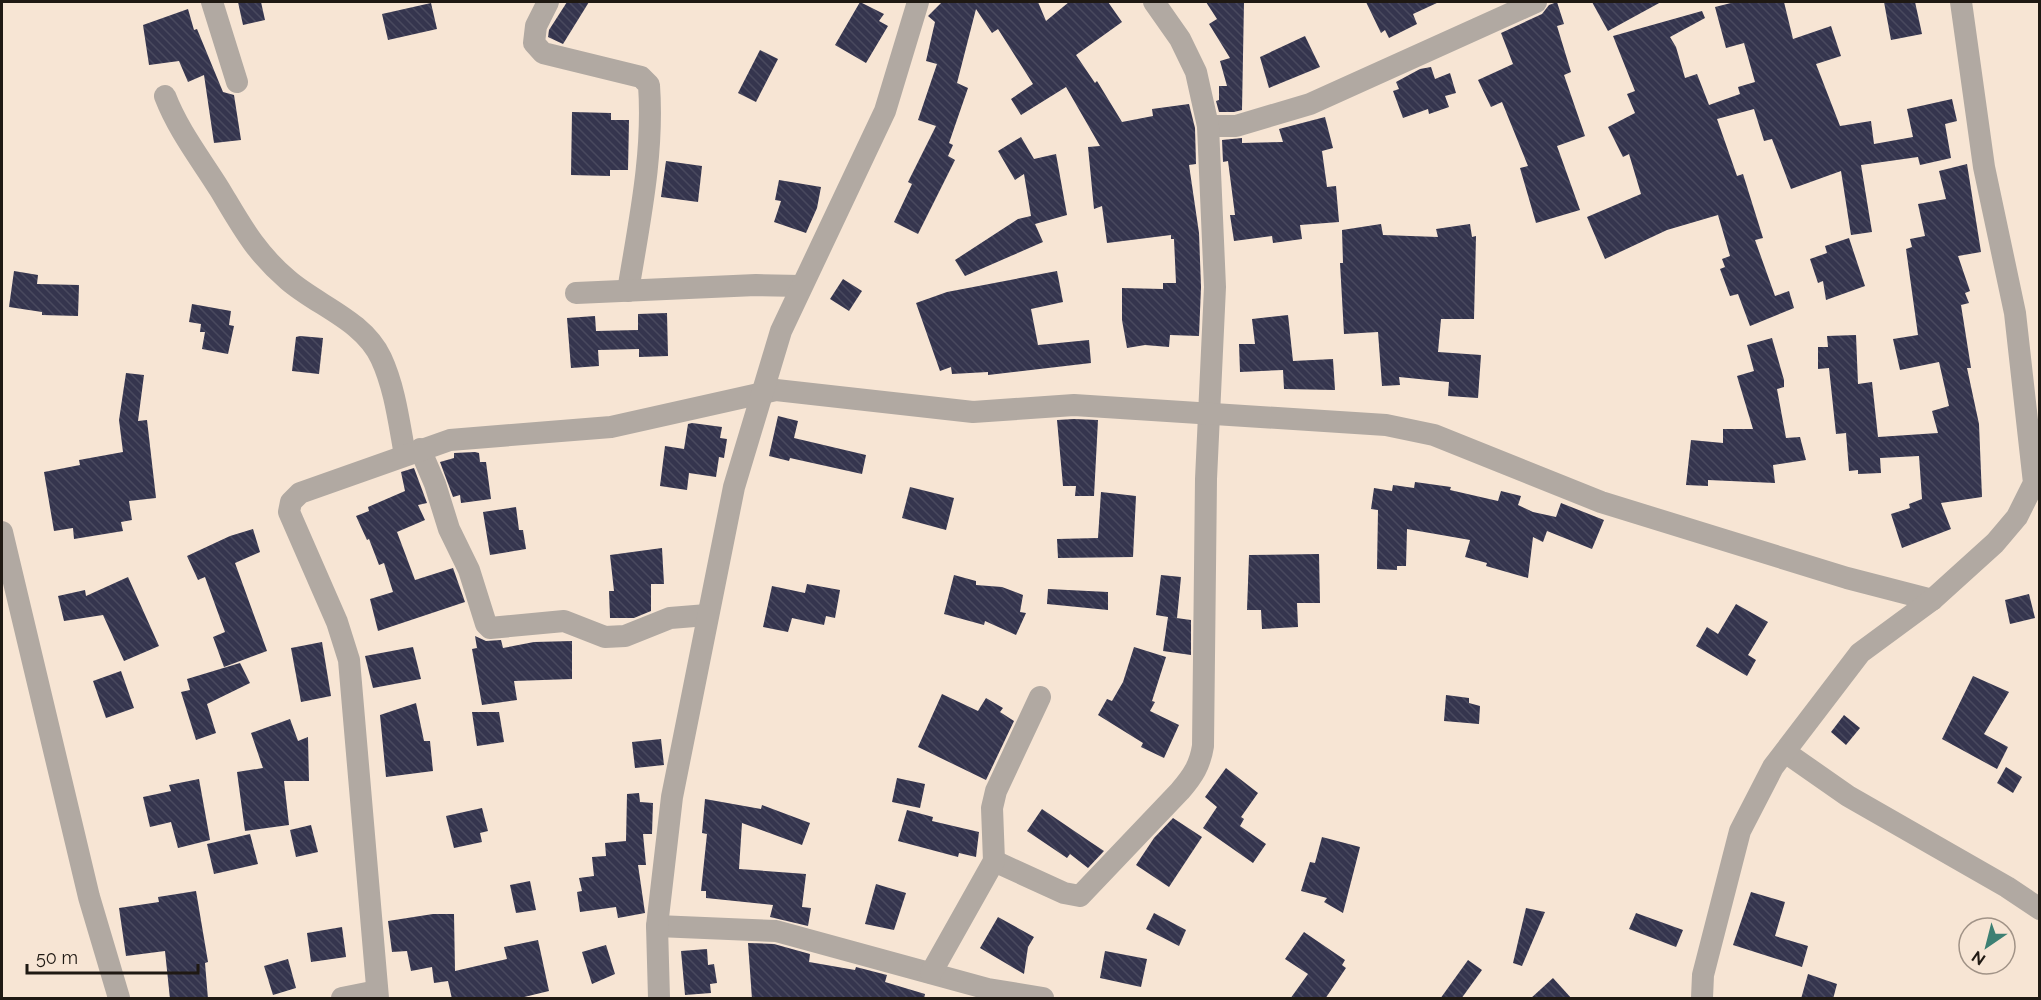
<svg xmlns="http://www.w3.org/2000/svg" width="2041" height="1000" viewBox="0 0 2041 1000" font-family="Raleway,sans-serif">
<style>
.building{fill:url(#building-back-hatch)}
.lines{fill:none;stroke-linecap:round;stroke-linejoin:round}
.minor{stroke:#b1a9a2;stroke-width:22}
</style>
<defs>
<pattern id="building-back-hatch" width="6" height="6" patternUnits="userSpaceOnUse" patternTransform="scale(1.5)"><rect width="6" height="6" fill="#35354e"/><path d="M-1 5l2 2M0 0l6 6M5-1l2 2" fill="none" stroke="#49495e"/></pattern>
</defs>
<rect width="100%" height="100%" fill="#f7e5d4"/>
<!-- building -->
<g class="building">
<path d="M238 2H261L265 20 243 25Z"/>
<path d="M567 2H589L563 44 548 37 549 30Z"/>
<path d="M860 2 884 14 879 21 888 26 866 63 835 45Z"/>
<path d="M942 2H1038L1046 21 1069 2H1108L1122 22 1076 55 1095 83 1097 81 1122 122 1153 116 1152 109 1189 104 1195 128 1196 164 1189 165 1199 233 1201 287 1199 336 1170 335 1169 347 1145 345 1127 348 1122 320V288L1163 289V283H1176L1174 239H1171V235L1107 243 1102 206 1094 209 1088 147 1100 146 1066 87 1021 115 1011 99 1033 84 998 29 992 33 976 9 957 83 968 88 949 143 953 145 948 156 955 160 918 234 894 222 912 184 908 182 936 126 918 120 937 64 926 61 935 22 928 16Z"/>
<path d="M1206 2H1244L1242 110 1234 112H1219L1216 101 1219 100V86H1227L1220 61 1230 58 1209 24 1217 19Z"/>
<path d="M1366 2H1439L1413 14 1417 24 1389 38 1385 30 1381 33Z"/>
<path d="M1557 2 1564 24 1557 26 1571 72 1564 75 1585 136 1557 146 1580 210 1536 223 1520 168 1528 166 1502 102 1491 107 1478 80 1513 64 1501 33 1542 14 1549 5Z"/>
<path d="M1592 2H1661L1608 31Z"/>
<path d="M1735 2H1784L1793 39 1831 26 1841 56 1816 64 1840 126 1871 121 1874 144 1913 137 1907 109 1952 99 1957 121 1945 124 1951 158 1920 165 1918 157 1861 165 1872 232 1851 235 1841 171 1791 189 1772 139 1764 141 1754 109 1717 119 1737 176 1743 174 1763 238 1755 240 1775 296 1789 291 1794 308 1750 326 1738 294 1730 296 1720 269 1725 267 1722 259 1730 256 1718 215 1667 230 1605 259 1587 217 1641 194 1629 154 1623 157 1608 127 1635 113 1627 94 1635 91 1613 36 1702 11 1705 18 1670 37 1676 47 1685 78 1697 74 1709 105 1740 94 1738 87 1755 82 1744 43 1726 48 1715 7Z"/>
<path d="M1884 2H1915L1922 34 1891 40Z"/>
<path d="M431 3 437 29 388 40 382 14Z"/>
<path d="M188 9 194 30 197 29 223 92 234 95 241 140 214 143 204 75 188 82 179 61 149 65 143 25Z"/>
<path d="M1305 36 1320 67 1269 88 1260 57Z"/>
<path d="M760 50 778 59 756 102 738 93Z"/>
<path d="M1431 67 1435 79 1450 73 1456 93 1445 96 1449 107 1429 114 1428 109 1403 118 1393 91 1399 89 1396 82 1420 69Z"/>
<path d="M572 112 611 113V120H629L628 170H610V176L571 175Z"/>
<path d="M1325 117 1333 148 1322 151 1327 187 1336 186 1339 222 1300 225 1302 239 1273 243 1272 236 1234 241 1230 215H1235L1228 161 1223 162 1222 140 1242 138V143L1283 142 1279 129Z"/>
<path d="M1021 137 1034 159 1056 154 1067 215 1035 224 1043 242 965 276 955 260 1018 219 1031 216 1024 174 1015 180 998 151Z"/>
<path d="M666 161 702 166 698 202 661 197Z"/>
<path d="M1967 164 1981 252 1958 256 1970 291 1965 293 1969 303 1961 305 1971 368H1967L1979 424 1982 497 1941 503 1951 529 1902 548 1891 514 1910 508 1909 504 1922 499 1919 456 1880 458 1881 473 1858 474V470L1849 471 1846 433 1836 434 1829 368 1818 369V347H1828L1827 336 1856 335 1858 384 1872 382 1878 437 1938 433 1932 411 1949 406 1939 362 1900 370 1893 339 1918 335 1906 249 1912 247 1910 239 1925 236 1918 204 1946 199 1939 171Z"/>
<path d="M779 180 821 187 817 208 806 233 774 222 781 201 775 200Z"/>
<path d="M1381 224 1383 235 1438 237 1436 229 1470 224 1472 237 1476 236 1474 319H1441L1438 352 1481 355 1478 398 1448 396 1449 382 1399 377 1400 385 1382 386 1378 332 1344 334 1340 263H1343L1342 230Z"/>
<path d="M1849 238 1865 286 1826 300 1823 281 1818 283 1810 259 1827 253 1825 246Z"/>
<path d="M14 271 38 275 37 284 79 285 78 316 42 315V312L9 307Z"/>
<path d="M1057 271 1063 302 1031 309 1038 345 1089 340 1091 363 988 375V372L952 374 951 367 940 371 916 303 947 292Z"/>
<path d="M843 279 862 291 849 311 830 299Z"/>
<path d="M192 304 231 311 229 325 234 326 228 354 202 349 205 332H200L201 324 189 322Z"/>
<path d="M667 313 668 356 639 357V349L598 350 599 366 571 368 567 318 595 316 596 331 638 330V314Z"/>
<path d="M1288 315 1293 361 1333 359 1335 390 1284 389 1283 370 1240 372 1239 344H1255L1252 319Z"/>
<path d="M300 336 323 338 319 374 292 371 296 337Z"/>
<path d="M1772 338 1784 380V387L1777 389 1786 438 1800 437 1806 460 1773 465 1775 483 1708 480V486L1686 485 1691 440 1723 443V429H1753L1737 376 1754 371 1747 345Z"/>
<path d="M126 373 144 375 138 421 147 420 156 498 129 501 132 520 121 522 123 531 74 539 73 528 54 531 44 472 80 465 79 460 123 452 119 420Z"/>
<path d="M778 416 798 421 794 438 866 455 862 474 790 458 789 461 769 456Z"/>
<path d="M1074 419 1098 420 1094 496H1075L1076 486H1063L1057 420Z"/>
<path d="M692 423 722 427 720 438 727 439 724 458 719 457 716 477 689 473 687 490 660 486 665 446 684 449 688 424Z"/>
<path d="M475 452 479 453 480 462H486L491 499 461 503 460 495 453 497 440 462 454 458V453Z"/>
<path d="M414 468 427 503 418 505 425 520 397 532 415 580 453 568 465 602 378 631 370 599 393 592 384 563 379 565 369 539 367 540 356 516 369 511 368 507 405 491 401 472Z"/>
<path d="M1415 482 1451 487 1450 490 1498 501 1501 491 1521 496 1518 505 1533 512 1556 517 1561 503 1604 520 1592 549 1547 531 1543 542 1533 537 1528 578 1486 566 1487 563 1465 557 1470 540 1407 529 1406 566H1397V570L1377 569 1378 510 1371 509 1374 488 1392 491 1393 485 1414 488Z"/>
<path d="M910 487 954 498 946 530 902 518Z"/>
<path d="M1101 492 1136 496 1133 557 1058 558 1057 539 1098 538Z"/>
<path d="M516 507 519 530H523L526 549 490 555 483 512Z"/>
<path d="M253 529 260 552 235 563 267 651 224 667 213 637 225 632 205 577 198 580 187 556 230 536Z"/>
<path d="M662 548 664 584H651V611L634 618H610L609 591H614L610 555Z"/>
<path d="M1319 554 1320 603H1297L1298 627 1262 629 1261 610H1247L1249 555Z"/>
<path d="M954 575 976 581V585L1002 587 1023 595 1020 612 1026 613 1016 635 985 621 984 625 944 614Z"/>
<path d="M1161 575 1181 577 1177 618 1169 617 1191 620V655L1163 651 1168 617 1156 615Z"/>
<path d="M128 577 159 646 124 661 103 615 64 621 58 596 85 590 86 596Z"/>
<path d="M807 584 840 590 835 618 826 616 824 625 792 618 788 632 763 627 772 586 805 593Z"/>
<path d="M1048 589 1108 592V610L1047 604Z"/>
<path d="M2029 594 2035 618 2010 624 2005 600Z"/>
<path d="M1736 604 1768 622 1748 655 1756 660 1747 676 1696 646 1707 627 1718 634Z"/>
<path d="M475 636 486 641 501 640 503 648 534 642 572 641V679L514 681 517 700 482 705 472 649 477 648Z"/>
<path d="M322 642 331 696 301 702 291 648Z"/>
<path d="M413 647 421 679 373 688 365 656Z"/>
<path d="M1134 647 1166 657 1152 701 1155 702 1150 711 1179 725 1164 758 1141 747 1143 743 1098 715 1107 699 1112 701 1123 682Z"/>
<path d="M240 663 250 683 207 704 216 733 196 740 181 692 190 690 187 679Z"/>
<path d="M121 671 134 708 106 718 93 681Z"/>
<path d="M1973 676 2009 692 1984 734 2008 747 1997 769 1942 739Z"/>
<path d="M942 694 978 711 986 698 1003 708 1000 712 1014 721 986 780 918 747Z"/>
<path d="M1446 695 1469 698V703L1480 706 1479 724 1444 721Z"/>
<path d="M416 703 424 741H430L433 771 386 777 380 715Z"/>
<path d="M472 712H499L504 742 477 746Z"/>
<path d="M1844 715 1860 728 1846 745 1831 732Z"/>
<path d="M290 719 298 741 308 737 309 781H284L289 825 245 831 237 772 263 768 251 733Z"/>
<path d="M661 739 664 765 635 768 632 742Z"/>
<path d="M2006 767 2022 777 2013 793 1997 783Z"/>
<path d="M1226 768 1258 793 1241 817 1244 819 1240 826 1266 844 1253 863 1203 828 1217 807 1205 797Z"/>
<path d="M897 778 925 784 920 808 892 802Z"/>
<path d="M199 779 210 840 178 848 171 822 150 827 143 797 171 791 169 785Z"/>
<path d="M639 793 640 802 653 803 652 834H643L646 865H638L645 913 618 918 616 907 580 912 577 892 582 891 579 878 594 876 592 857 606 856 605 843 626 841 627 794Z"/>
<path d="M705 799 761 809 762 805 810 823 802 845 742 823 739 869 806 874 802 907 811 908 808 926 770 917 773 905 706 898V891H701L707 834 702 833Z"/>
<path d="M482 808 488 831 480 833 482 842 454 848 446 816Z"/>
<path d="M1042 809 1089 841 1104 851 1088 868 1070 854 1067 858 1027 831Z"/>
<path d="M907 810 933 817 932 821 979 832 976 857 959 853 958 857 898 841Z"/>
<path d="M1173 818 1202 837 1169 887 1136 865 1154 838Z"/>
<path d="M311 825 318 852 296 857 290 830Z"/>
<path d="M250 834 258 864 214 874 207 844Z"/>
<path d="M1322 837 1360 847 1343 913 1324 902 1327 898 1301 891 1310 862 1315 863Z"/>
<path d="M530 881 536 910 516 913 510 885Z"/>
<path d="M876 884 906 893 894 930 865 924Z"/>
<path d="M196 891 208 962 205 963 208 999H170L165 951 126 956 119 908 159 902 158 897Z"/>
<path d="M1751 892 1785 902 1775 936 1808 946 1802 967 1733 945Z"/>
<path d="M1526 908 1545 912 1522 966 1513 963Z"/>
<path d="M1154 913 1186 930 1179 946 1146 929Z"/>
<path d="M1636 913 1683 930 1676 947 1629 929Z"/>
<path d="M433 914H454L455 971 507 959 504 947 538 940 549 991 516 999H452L448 981 434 983 432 967 411 971 407 951 392 952 388 921Z"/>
<path d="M998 917 1034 937 1028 947 1024 974 980 948Z"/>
<path d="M342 927 346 957 311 962 307 933Z"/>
<path d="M1304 932 1345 960 1342 965 1346 968 1325 999H1290L1308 974 1285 959Z"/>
<path d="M748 943 774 944 810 954 809 962 855 970 856 967 887 975 885 982 925 994 924 999H752Z"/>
<path d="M606 945 615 974 592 984 582 952Z"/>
<path d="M707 949 708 965 714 964 717 983 710 984 711 993 685 995 681 951Z"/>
<path d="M1105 951 1147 959 1141 987 1100 978Z"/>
<path d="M288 959 296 988 273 995 264 966Z"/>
<path d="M1468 960 1482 970 1461 999H1440Z"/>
<path d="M1808 974 1837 984 1833 999H1801Z"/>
<path d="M1553 978 1572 999H1530Z"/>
</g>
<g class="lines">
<!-- minor -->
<g class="minor">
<path d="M212 2 237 82"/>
<path d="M548 2 536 26 534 43 543 53 641 77 649 85C654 154 639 223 628 291"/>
<path d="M165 96C178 130 200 158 220 190 241 225 255 252 288 280 318 306 363 320 381 358 395 388 399 423 405 455"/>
<path d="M1208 126H1236L1310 104 1536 2"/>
<path d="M576 293 756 285 801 286"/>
<path d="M420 449 435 484 449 529 469 570 486 624 490 628 564 621 605 637 625 636 670 618 707 615"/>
<path d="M2 532 89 897 119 998"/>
<path d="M1785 752 1848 796 2007 887 2040 909"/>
<path d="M994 861 1064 893 1080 896 1180 791C1193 776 1200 765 1203 746L1206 479 1215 287 1208 126 1196 72 1180 39 1154 2"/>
<path d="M657 926 776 931 988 989 1043 998"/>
<path d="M931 973 994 861 992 808 996 791 1040 697"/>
<path d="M342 998 377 991"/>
<path d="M378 998 349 660 337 622 289 512 291 502 300 493 450 440 611 427 776 390 973 412 1074 405 1386 425 1434 435 1601 502 1847 578 1932 600"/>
<path d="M659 998 657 926 672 797 734 487 781 331 885 111 918 2"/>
<path d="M1702 998 1703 975 1740 831 1773 767 1860 653 1932 600 1995 543 2017 517 2034 483 2015 313 1984 167 1961 2"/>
</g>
</g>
<!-- border -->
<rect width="2041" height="1000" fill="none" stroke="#1f1913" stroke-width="6"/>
<!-- north arrow -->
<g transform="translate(1987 946) rotate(215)"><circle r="28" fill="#f7e5d4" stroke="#a19387" stroke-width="1.5"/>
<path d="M0-4.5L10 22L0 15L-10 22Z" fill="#3d8073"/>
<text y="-9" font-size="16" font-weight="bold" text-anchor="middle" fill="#1f1913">N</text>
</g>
<!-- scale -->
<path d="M27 964v9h171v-9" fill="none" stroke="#1f1913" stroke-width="3"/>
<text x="36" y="964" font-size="18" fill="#1f1913" stroke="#f7e5d4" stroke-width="4.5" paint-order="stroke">50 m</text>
</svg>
